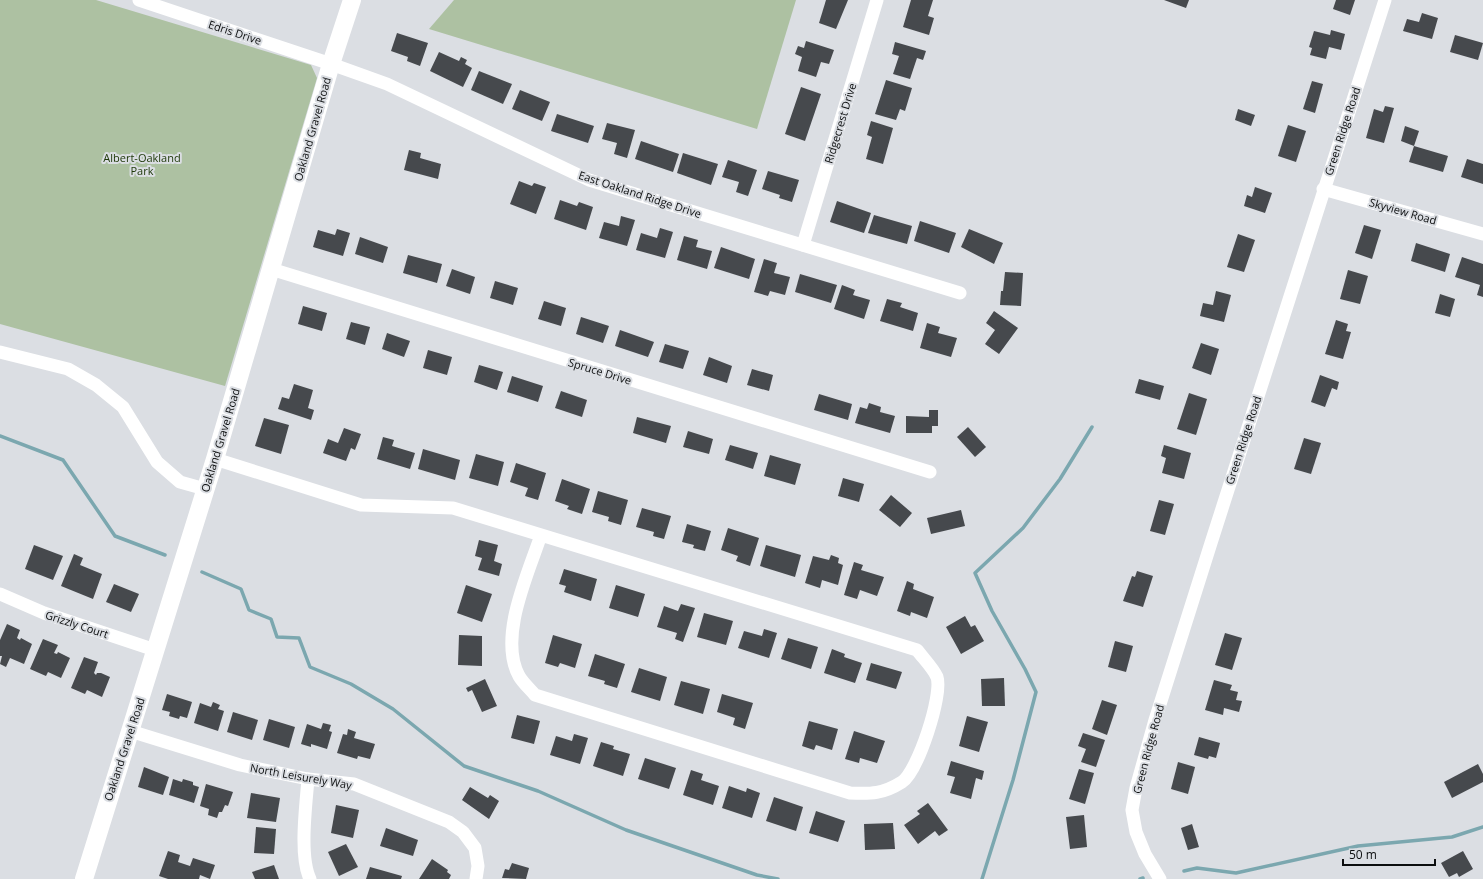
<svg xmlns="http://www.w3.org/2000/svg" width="1483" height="879" viewBox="0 0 1483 879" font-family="'Open Sans',sans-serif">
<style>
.green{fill:#adc1a2}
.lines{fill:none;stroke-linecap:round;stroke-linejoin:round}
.stream{stroke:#7ba7af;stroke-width:3.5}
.building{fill:#46494d}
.street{stroke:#fff;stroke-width:13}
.secondary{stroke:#fff;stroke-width:18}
.labels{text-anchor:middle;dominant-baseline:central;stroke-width:4;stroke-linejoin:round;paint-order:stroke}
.street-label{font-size:11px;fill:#0c0e0f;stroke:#dbdee3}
.park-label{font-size:11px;fill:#1c3707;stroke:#dbdee3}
</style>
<rect width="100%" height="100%" fill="#dbdee3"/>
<!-- green -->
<g class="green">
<path d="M0 0H96L311 65 317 78 225 386 0 324Z"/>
<path d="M454 0H796L757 129 429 29Z"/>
</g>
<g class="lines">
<!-- stream -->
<g class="stream">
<path d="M0 436 63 460 115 536 165 555"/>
<path d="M202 572 241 589 249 610 271 619 277 637 299 638 310 667 351 684 393 709 464 766 538 791 626 830 757 875 778 879"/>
<path d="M1184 871 1197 868 1236 873 1358 846 1452 837 1483 827"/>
<path d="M982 879 1013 780 1036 692 1025 669 992 611 975 573 1023 528 1060 479 1092 427"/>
<path d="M1140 879 1143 878"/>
</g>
</g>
<!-- building -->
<g class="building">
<path d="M826 0H848L836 29 819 23Z"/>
<path d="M911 0H933L928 16 934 18 929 35 903 27Z"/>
<path d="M1164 0H1189L1186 8Z"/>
<path d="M1336 0H1355L1350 15 1333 9Z"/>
<path d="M1422 13 1438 18 1432 39 1403 31 1407 19 1419 22Z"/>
<path d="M1331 30 1345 34 1341 50 1329 47 1326 59 1310 55 1312 48 1309 47 1314 31 1330 35Z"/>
<path d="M397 33 428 43 420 66 407 61 408 57 391 51Z"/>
<path d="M1455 35 1483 43 1478 60 1450 52Z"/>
<path d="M806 41 834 50 829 64 821 62 816 77 798 71 802 57 795 54 798 46 804 48Z"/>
<path d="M895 42 926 51 923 60 917 58 910 79 893 74 899 56 892 54Z"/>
<path d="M439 52 459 61 461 57 467 60 465 64 472 68 463 87 430 71Z"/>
<path d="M479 71 512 84 503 104 471 90Z"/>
<path d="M886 80 912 88 905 111 900 109 896 120 875 114Z"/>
<path d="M1312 81 1323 84 1315 113 1303 109Z"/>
<path d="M801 87 821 94 805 141 785 134Z"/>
<path d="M520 90 550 102 542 121 512 109Z"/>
<path d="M1385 106 1394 108 1384 143 1366 138 1374 109 1383 112Z"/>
<path d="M1238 109 1255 115 1251 126 1235 120Z"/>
<path d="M557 114 594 126 588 143 551 131Z"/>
<path d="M871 121 893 128 883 164 866 159 872 137 867 135Z"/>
<path d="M607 123 635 130 627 158 614 154 617 143 602 139Z"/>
<path d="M1288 125 1306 131 1296 162 1278 156Z"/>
<path d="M1405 126 1419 131 1414 146 1401 141Z"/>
<path d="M641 141 679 154 673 172 635 159Z"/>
<path d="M1414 146 1448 156 1443 172 1409 162Z"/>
<path d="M409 150 421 153 420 158 441 164 438 179 404 170Z"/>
<path d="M683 153 718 164 711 185 677 173Z"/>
<path d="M1467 159 1483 164V184L1461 177Z"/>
<path d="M728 160 757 170 748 196 736 192 739 182 722 177Z"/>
<path d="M768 171 799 180 792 202 779 198 780 195 762 189Z"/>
<path d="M519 181 532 186 534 183 546 187 536 214 510 204Z"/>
<path d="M1255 187 1272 193 1265 213 1244 206 1247 195 1252 197Z"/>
<path d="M560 200 577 206 579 202 593 207 586 230 554 219Z"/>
<path d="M837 201 871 213 864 233 830 222Z"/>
<path d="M874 215 912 226 907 244 868 233Z"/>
<path d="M621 216 635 220 627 246 599 238 604 222 619 226Z"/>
<path d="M920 221 956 233 949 253 914 241Z"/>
<path d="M1364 225 1381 230 1372 259 1355 253Z"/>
<path d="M660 228 673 232 665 258 636 250 641 233 657 238Z"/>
<path d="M337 229 350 233 343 256 313 247 318 230 335 235Z"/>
<path d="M969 229 1003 243 994 264 961 247Z"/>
<path d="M1238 234 1255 240 1244 272 1227 267Z"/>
<path d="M684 236 698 240 696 247 712 251 707 269 677 260Z"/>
<path d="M360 237 388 247 383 263 355 254Z"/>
<path d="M1416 243 1450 254 1445 272 1411 261Z"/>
<path d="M721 247 755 259 749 279 714 268Z"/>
<path d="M408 255 442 264 437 283 403 273Z"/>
<path d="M1462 257 1483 264V297L1477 295 1480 285 1455 277Z"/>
<path d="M764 259 777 263 774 273 790 277 785 295 770 291 768 296 754 292Z"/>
<path d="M452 269 475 277 470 294 446 286Z"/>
<path d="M1348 270 1368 276 1360 304 1340 299Z"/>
<path d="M1005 272 1023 273 1021 306 1000 305 1001 291H1003Z"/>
<path d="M800 274 837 285 831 303 795 292Z"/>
<path d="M495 281 518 288 513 305 490 298Z"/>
<path d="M842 285 855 290 853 295 870 300 864 319 834 309Z"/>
<path d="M1216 291 1231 295 1224 322 1200 316 1203 303 1213 305Z"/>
<path d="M1440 294 1455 299 1450 317 1435 313Z"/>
<path d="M887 299 902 303 900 307 918 313 913 331 880 321Z"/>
<path d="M544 301 566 308 561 326 538 319Z"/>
<path d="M303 306 327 313 322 331 298 324Z"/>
<path d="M994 311 1018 328 999 354 985 344 995 330 986 323Z"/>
<path d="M581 317 609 326 603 343 576 334Z"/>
<path d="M1336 320 1348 324 1346 331 1351 332 1343 359 1325 354Z"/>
<path d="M351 322 370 327 365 345 346 339Z"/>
<path d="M927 323 940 327 938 333 957 338 951 357 920 348Z"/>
<path d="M620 330 654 342 648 357 615 346Z"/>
<path d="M387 333 410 341 404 357 382 349Z"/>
<path d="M1201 343 1219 349 1211 375 1192 368Z"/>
<path d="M665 344 689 351 683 369 659 362Z"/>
<path d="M428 350 452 357 447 375 423 368Z"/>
<path d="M709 357 732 366 727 383 703 375Z"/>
<path d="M479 365 503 372 497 390 474 382Z"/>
<path d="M752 369 773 375 769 391 747 385Z"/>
<path d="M1320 375 1339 382 1337 390 1332 388 1325 407 1311 402Z"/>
<path d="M512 376 543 386 538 402 507 392Z"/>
<path d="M1139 379 1164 386 1160 400 1135 393Z"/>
<path d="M294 384 313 390 308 408 314 410 311 420 278 409 282 397 289 399Z"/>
<path d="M561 391 587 400 582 417 555 408Z"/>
<path d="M1189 393 1207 399 1196 435 1177 429Z"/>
<path d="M819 394 852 404 848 420 814 410Z"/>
<path d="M869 403 881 407 880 412 895 416 890 433 855 423 860 407 867 409Z"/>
<path d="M929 410H938V426H932V433H906V416L929 417Z"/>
<path d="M637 417 671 426 666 443 633 433Z"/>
<path d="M264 418 289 425 281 454 255 446Z"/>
<path d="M968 427 986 447 975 457 957 437Z"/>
<path d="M344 428 361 434 355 450 351 448 346 461 323 453 328 439 338 443Z"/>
<path d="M688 431 713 439 709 454 683 447Z"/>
<path d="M383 437 394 440 392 446 415 453 410 469 377 459Z"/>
<path d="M1304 438 1321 443 1311 474 1294 469Z"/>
<path d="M730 445 758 453 753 469 725 460Z"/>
<path d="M1164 445 1191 453 1184 479 1162 473 1166 458 1161 456Z"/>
<path d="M423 449 460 460 455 480 418 469Z"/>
<path d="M476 454 504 462 498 486 469 478Z"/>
<path d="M770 455 801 464 795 485 764 476Z"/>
<path d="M516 463 546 473 538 500 525 496 528 488 510 482Z"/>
<path d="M843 478 864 484 859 502 838 496Z"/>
<path d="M562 479 590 489 582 514 567 509 569 506 555 501Z"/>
<path d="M598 491 628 500 621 525 608 521 609 517 592 512Z"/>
<path d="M891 495 912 513 900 527 879 510Z"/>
<path d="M1159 500 1174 504 1165 535 1150 531Z"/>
<path d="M642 508 671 516 664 539 653 536 654 532 636 527Z"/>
<path d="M961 510 965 526 931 534 927 518Z"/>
<path d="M687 524 711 531 705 551 693 548 694 545 682 542Z"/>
<path d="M728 528 759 538 750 566 736 561 738 556 721 550Z"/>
<path d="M479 540 498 545 494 561 502 564 499 576 478 570 482 558 475 556Z"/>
<path d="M34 545 63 556 53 580 25 569Z"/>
<path d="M766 545 801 555 795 577 760 566Z"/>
<path d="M74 554 83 558 80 565 102 574 93 599 61 586Z"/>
<path d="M831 555 839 558 838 563 843 565 838 585 822 580 820 588 805 583 813 556 829 560Z"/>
<path d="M854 562 863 565 861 570 884 577 877 596 860 590 857 599 844 595Z"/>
<path d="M564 569 597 579 591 601 564 592 566 586 559 584Z"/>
<path d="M1137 571 1153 576 1143 607 1123 601 1132 576 1135 577Z"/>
<path d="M907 581 914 584 913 589 934 597 927 618 911 612 910 616 897 611Z"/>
<path d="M114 584 139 594 131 612 106 602Z"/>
<path d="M466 585 492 594 482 622 457 613Z"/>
<path d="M616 585 645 594 638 617 609 608Z"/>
<path d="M681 604 695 608 683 642 675 639 677 633 657 627 664 606 678 611Z"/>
<path d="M704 613 733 621 726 645 697 637Z"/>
<path d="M965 616 971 627 975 625 984 641 961 654 946 627Z"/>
<path d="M7 624 20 630 17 638 20 640 21 638 32 644 24 664 10 658 6 667 0 664 2 656H0V640Z"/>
<path d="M764 629 777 633 769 658 738 648 744 631 762 636Z"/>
<path d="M1225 633 1242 638 1232 670 1215 665Z"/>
<path d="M459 635 482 636V666L458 665Z"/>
<path d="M553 635 582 644 575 668 560 663 558 667 545 663Z"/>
<path d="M788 638 818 647 811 669 781 659Z"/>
<path d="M43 639 58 645 54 653 57 654 58 652 70 658 61 678 48 672 46 676 30 669Z"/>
<path d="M1115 641 1133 646 1126 672 1108 667Z"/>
<path d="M832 649 845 654 844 657 862 663 855 683 824 673Z"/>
<path d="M595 654 625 664 617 688 604 684 605 681 588 676Z"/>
<path d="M84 657 98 662 94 673 96 675 97 673H101L110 677 102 697 87 690 85 694 71 688Z"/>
<path d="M871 663 902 672 896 689 866 680Z"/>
<path d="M639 668 667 677 660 701 631 692Z"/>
<path d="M1004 678 1005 706H982L981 679Z"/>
<path d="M485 679 497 706 482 712 472 690 468 692 466 688Z"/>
<path d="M1214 680 1232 685 1230 690 1238 692 1236 700 1242 701 1239 712 1224 708 1223 715 1205 710Z"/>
<path d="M681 681 710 689 703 714 674 705Z"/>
<path d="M167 694 192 702 187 718 180 716 179 719 169 716 170 712 162 710Z"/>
<path d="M722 694 753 703 745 729 733 725 735 718 717 712Z"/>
<path d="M1102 700 1117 705 1107 735 1092 729Z"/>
<path d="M213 702 220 705 218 709 224 711 218 731 194 723 200 703 211 707Z"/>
<path d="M233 712 258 720 252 740 227 732Z"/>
<path d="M517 715 540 721 534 744 511 738Z"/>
<path d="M967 716 988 722 979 752 959 746Z"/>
<path d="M269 719 295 727 289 748 263 740Z"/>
<path d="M809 721 838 729 832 750 816 745 814 750 802 746Z"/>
<path d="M323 723 331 725 329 731 332 732 327 749 311 744V747L301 744 307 724 321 729Z"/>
<path d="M348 729 356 732 354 738 375 744 370 759 358 756 357 759 337 753 343 734 347 735Z"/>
<path d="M854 731 885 741 877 763 860 758 859 763 845 759Z"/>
<path d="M1083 733 1105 740 1096 767 1081 762 1086 749 1078 746Z"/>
<path d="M574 734 588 738 580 764 550 755 556 736 572 741Z"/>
<path d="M1199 737 1220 743 1216 758 1209 756 1208 759 1194 755Z"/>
<path d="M601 742 614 746 613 749 630 754 623 776 593 766Z"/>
<path d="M645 758 676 768 669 789 638 779Z"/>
<path d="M951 761 984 771 982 780 976 778 971 799 950 793 955 777 947 775Z"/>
<path d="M1178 762 1195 767 1188 794 1171 789Z"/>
<path d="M1478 764 1483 774V782L1452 798 1444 782Z"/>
<path d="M144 767 169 777 163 795 138 787Z"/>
<path d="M1079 769 1094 773 1085 804 1069 799Z"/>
<path d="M691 770 703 774 701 780 719 786 713 805 683 795Z"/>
<path d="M173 779 182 782 183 779 193 782V785L199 787 194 803 169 795Z"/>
<path d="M206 784 233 792 228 806 225 805 222 812H219L217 818 208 815 209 809 200 806Z"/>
<path d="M729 786 746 792 747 788 760 793 752 818 722 808Z"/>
<path d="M470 787 488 798 490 795 499 801 489 819 462 800Z"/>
<path d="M251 793 280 798 276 822 247 818Z"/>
<path d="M774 797 803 807 796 831 766 821Z"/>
<path d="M928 803 948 830 939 836 935 831 918 844 904 825 920 814 917 811Z"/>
<path d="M336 805 359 810 353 838 331 833Z"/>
<path d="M816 811 845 821 838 842 809 833Z"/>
<path d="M1084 815 1087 847 1070 849 1066 817Z"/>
<path d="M893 823 895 849 865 850 864 824Z"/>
<path d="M1192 824 1199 847 1188 850 1181 828Z"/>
<path d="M256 827 276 829 274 854 254 853Z"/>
<path d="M386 828 418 840 413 856 380 846Z"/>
<path d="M346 844 358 867 339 876 328 852Z"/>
<path d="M168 851 180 855 178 862 190 866 193 858 215 865 210 879 200 875 199 879H168L159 876Z"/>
<path d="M1463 851 1473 869 1459 877 1457 873 1449 877 1441 863Z"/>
<path d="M432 859 448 870 447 872 451 875 449 879H419Z"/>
<path d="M512 863 529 868 526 879 502 878 505 869 509 870Z"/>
<path d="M274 865 279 879H255L252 872Z"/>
<path d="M370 867 402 876 401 879H366Z"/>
</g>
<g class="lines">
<!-- street -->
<g class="street">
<path d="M139 0 331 64 387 84 589 180 960 293"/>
<path d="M1323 189 1483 234"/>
<path d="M803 245 877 0"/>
<path d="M271 269 930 472"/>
<path d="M0 352 68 369 96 385 123 407 157 462 180 482 205 489"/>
<path d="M215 459 361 505 453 508 917 650C923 658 933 668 937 677 943 695 918 771 902 782 883 794 871 794 850 793L535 695C530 689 523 683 519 676 498 637 528 574 541 535"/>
<path d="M0 594 44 613 155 650"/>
<path d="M130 731 240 765 308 779 354 784 449 822 463 832 475 848 478 866 476 879"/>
<path d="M308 779C306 805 299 856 310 879"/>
<path d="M1160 879 1145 854 1136 832 1132 810 1136 788 1155 720 1211 543 1385 0"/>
</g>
<!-- secondary -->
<path class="secondary" d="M84 879 215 459 331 64 352 0"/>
</g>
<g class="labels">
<!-- street labels -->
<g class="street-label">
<text transform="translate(235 32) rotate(18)">Edris Drive</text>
<text transform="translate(840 123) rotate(-73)">Ridgecrest Drive</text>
<text transform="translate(312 129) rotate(-74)">Oakland Gravel Road</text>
<text transform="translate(1342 131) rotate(-72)">Green Ridge Road</text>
<text transform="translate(640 194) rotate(18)">East Oakland Ridge Drive</text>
<text transform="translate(1403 211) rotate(16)">Skyview Road</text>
<text transform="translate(600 371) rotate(17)">Spruce Drive</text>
<text transform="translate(220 440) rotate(-73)">Oakland Gravel Road</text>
<text transform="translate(1243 440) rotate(-72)">Green Ridge Road</text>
<text transform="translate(77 624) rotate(18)">Grizzly Court</text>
<text transform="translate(124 749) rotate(-72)">Oakland Gravel Road</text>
<text transform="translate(1148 749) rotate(-75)">Green Ridge Road</text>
<text transform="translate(301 776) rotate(10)">North Leisurely Way</text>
</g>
<!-- park labels -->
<g class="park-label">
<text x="142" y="157">Albert-Oakland<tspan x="142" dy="13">Park</tspan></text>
</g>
</g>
<!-- scale -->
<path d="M1343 859v6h92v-6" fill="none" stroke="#0c0e0f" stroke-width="2"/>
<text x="1349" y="859" font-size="12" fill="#0c0e0f" stroke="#dbdee3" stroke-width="3" paint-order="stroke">50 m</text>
</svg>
